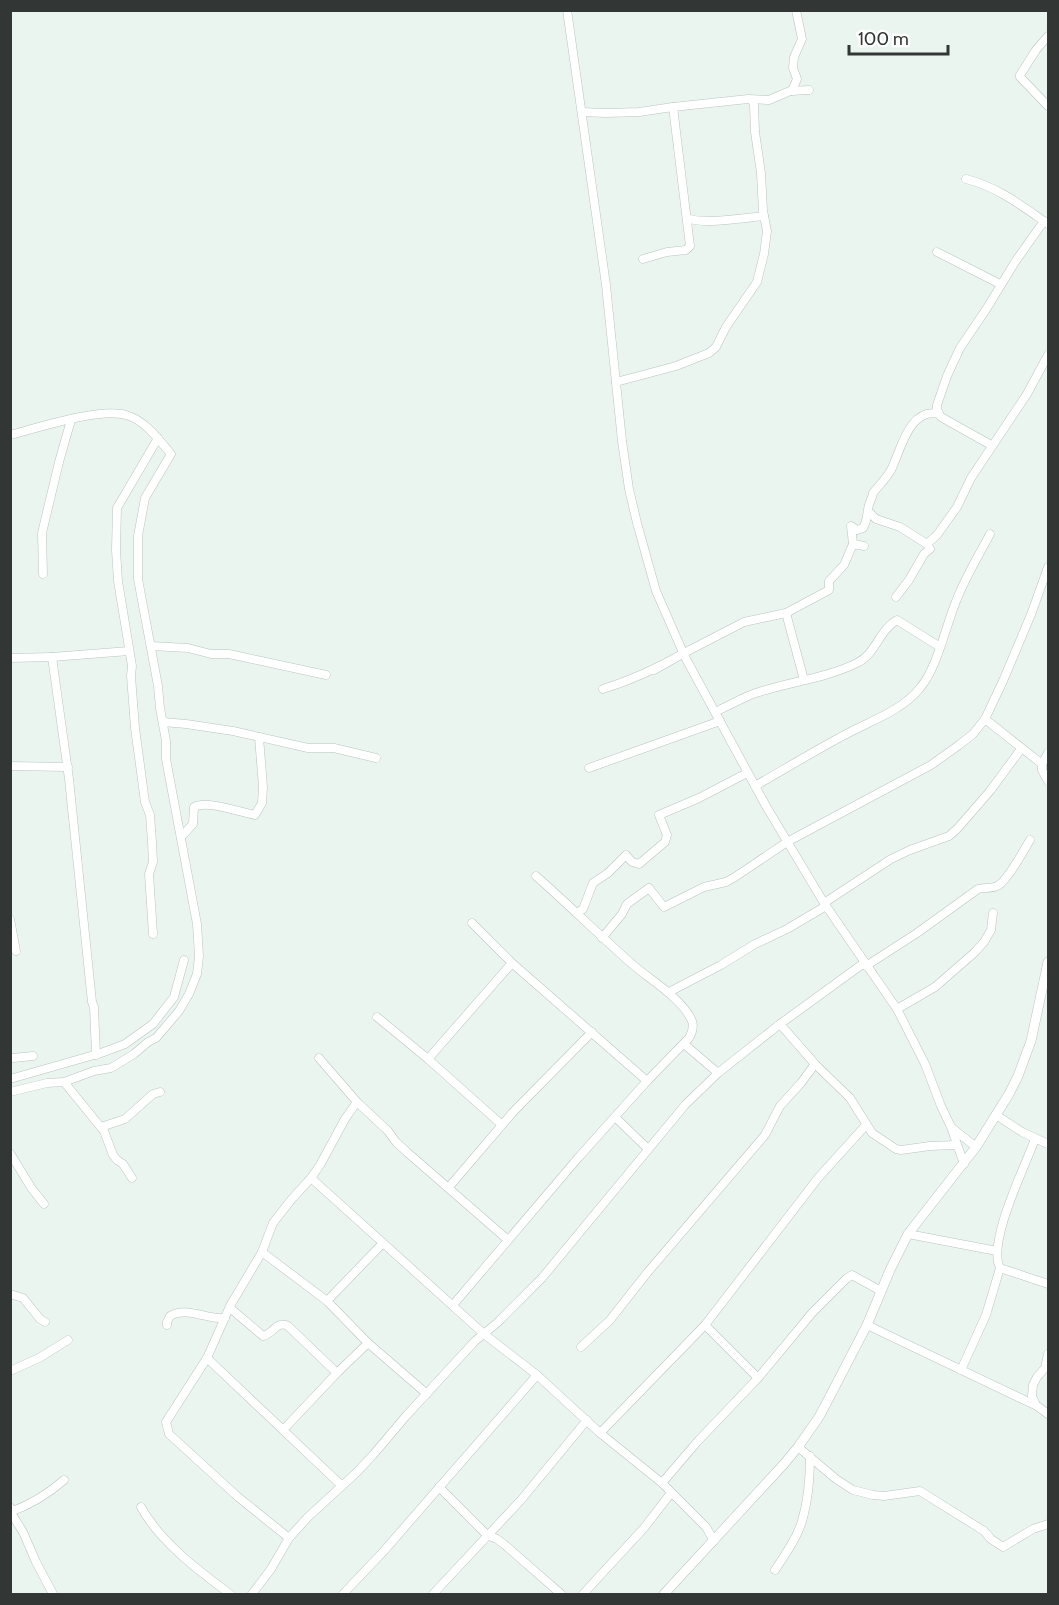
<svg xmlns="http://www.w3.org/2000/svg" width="1059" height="1605" viewBox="0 0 1059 1605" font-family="Cabin,sans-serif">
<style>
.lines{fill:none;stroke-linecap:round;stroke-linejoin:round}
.minor-casing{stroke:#bac5c0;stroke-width:9}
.tertiary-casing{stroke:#bac5c0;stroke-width:10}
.minor{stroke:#fff;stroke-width:8}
.tertiary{stroke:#fff;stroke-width:9}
</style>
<rect width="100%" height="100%" fill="#eaf5f0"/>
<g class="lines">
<!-- minor casing -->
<g class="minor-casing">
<g id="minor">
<path d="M567 10 606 285 622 441 629 489 637 523 656 591 685 657 766 806 824 903 897 1009 925 1064 941 1106 951 1127 964 1164"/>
<path d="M1048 36 1036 50 1020 75V77L1048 106"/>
<path d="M792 91 797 79 793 68 794 57 802 39 796 10"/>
<path d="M582 112 606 113 639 112 673 107 748 99 769 100 790 91 809 90"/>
<path d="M966 179C998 187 1022 206 1048 224"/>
<path d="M687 218C703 225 745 218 764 216"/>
<path d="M937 252 1000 284"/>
<path d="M643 259 667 252 686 250 690 246 673 107"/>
<path d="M616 382 676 366 709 353 716 347 726 327 757 282 764 254 767 231 763 211 761 173 755 132 754 105 752 100"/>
<path d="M10 435C37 428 101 407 126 415 145 420 159 440 171 454L145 498 138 536V579L158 686 160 708 166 741V759L197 924 199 956 197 974 189 994 179 1011 156 1038 148 1042 134 1054 111 1068 94 1071 64 1082 47 1083 10 1092"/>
<path d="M991 445 941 417 937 410V405L947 376 960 348 987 308 1015 262 1044 221"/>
<path d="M869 512 876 519 900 527 927 544 937 535 957 507 971 478 1027 394 1048 355"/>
<path d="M853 544 851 526 857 530 863 528C869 518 866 511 870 502 871 499 873 496 873 493 879 485 886 479 891 470 901 450 909 407 939 414"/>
<path d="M43 574 42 533 59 462 71 420"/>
<path d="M896 597 909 580 924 554 930 549 927 544"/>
<path d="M786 613 804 680"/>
<path d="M151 646 188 648 211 654H229L326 675"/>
<path d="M684 653 744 622 786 613 829 590V581L844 565 853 544 864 546"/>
<path d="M52 657 129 651"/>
<path d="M10 658 52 657 69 779 92 1002 94 1007 96 1055"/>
<path d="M603 689C632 680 658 668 684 653L654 670"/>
<path d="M715 712C728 706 740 699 753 694 787 682 824 679 857 663 876 654 879 630 897 620L940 647"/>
<path d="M985 719 1042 764V770L1048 781"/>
<path d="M163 722 186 724 233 731 308 748H334L376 758"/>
<path d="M1042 764 1048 753"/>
<path d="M10 766 68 767"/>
<path d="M589 768 720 721"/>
<path d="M755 786C783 770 811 753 839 738 866 722 900 713 920 688 937 668 945 629 955 604 964 579 978 557 990 534"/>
<path d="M181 837 193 824 194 807C207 800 239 812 255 815L262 803 263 787 259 737"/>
<path d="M824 903 891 859 910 850 949 836 957 829 990 791 1021 749"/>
<path d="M577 913 583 909 593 883 608 873 626 855 632 862 639 864 665 842 667 835 659 815 699 798 747 773"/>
<path d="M10 919 16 951"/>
<path d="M472 923 512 963 647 1081"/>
<path d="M153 934 149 874 153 862 152 842 150 815 145 802 135 728 131 676 132 666 118 581 116 550 117 508 158 438"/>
<path d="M602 938 622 914 627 904 649 888 664 907 704 887 726 882 735 877 787 842 931 765 959 745 973 734 985 719 1003 681 1032 612 1048 567"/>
<path d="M866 966 917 933 978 889C984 887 991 889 997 886 1006 883 1024 850 1030 840"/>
<path d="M669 992 721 965 755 944 787 929 826 906"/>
<path d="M897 1009 935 987 974 953 984 942 991 930 993 913"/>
<path d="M377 1017 428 1059 502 1125"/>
<path d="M780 1024 815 1064 850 1098 872 1133 896 1149 901 1150 930 1146 956 1145"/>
<path d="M684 1044 718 1073"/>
<path d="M10 1057 13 1058 33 1056"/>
<path d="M319 1058 357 1102 388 1131 396 1142 408 1153 508 1240"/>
<path d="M428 1059 512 963"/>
<path d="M10 1079 101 1053 125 1044 153 1024 174 997 184 960"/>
<path d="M64 1082 99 1125 104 1131 113 1155 117 1160 123 1164 132 1178"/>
<path d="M996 1115 1022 1132 1048 1144"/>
<path d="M616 1118 648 1149"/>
<path d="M101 1127 125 1119 153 1094 160 1092"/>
<path d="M952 1128 976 1147"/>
<path d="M10 1153 32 1189 44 1204"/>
<path d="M311 1178 484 1334 537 1375 600 1433 662 1483 706 1527 714 1541"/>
<path d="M449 1187 514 1111 592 1032"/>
<path d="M908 1234 997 1251"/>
<path d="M262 1252 327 1301 368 1343 427 1394"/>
<path d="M1000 1268 1048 1284"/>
<path d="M10 1294 23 1298 40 1319 45 1322"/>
<path d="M327 1301 383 1243"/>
<path d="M453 1305 578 1158 647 1081 689 1038C692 1033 694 1027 692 1021 682 998 650 980 632 964 599 935 569 905 536 876"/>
<path d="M230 1308 263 1336C273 1334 277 1320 288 1326L337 1373"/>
<path d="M167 1325V1322L170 1316C189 1306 207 1320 225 1318"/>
<path d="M705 1325 758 1378"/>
<path d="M867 1325 1037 1406 1048 1414"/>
<path d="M581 1347 610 1320 647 1273 765 1135 780 1106 801 1083 815 1064"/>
<path d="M207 1358 342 1486"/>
<path d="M961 1370 986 1315 1000 1268C987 1242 1025 1167 1035 1139"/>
<path d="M10 1371 39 1358 68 1340"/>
<path d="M1036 1405 1032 1396 1033 1385 1037 1377 1045 1368 1048 1354"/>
<path d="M283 1430 337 1373 368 1343"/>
<path d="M600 1433 705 1325 818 1178 866 1125"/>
<path d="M798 1447 836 1479 853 1490 873 1495 884 1496 920 1491 984 1531 991 1539 1003 1547 1033 1529 1048 1524"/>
<path d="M662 1483 697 1442 758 1378 812 1313 847 1278 852 1275 881 1291"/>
<path d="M439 1487 487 1535 497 1539 505 1545 561 1594"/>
<path d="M10 1507 13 1516 23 1532 36 1562 53 1594"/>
<path d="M141 1507C160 1542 199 1571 230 1594"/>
<path d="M10 1512C30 1505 48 1494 64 1480"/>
<path d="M289 1538 238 1497 169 1434 166 1422 207 1358 230 1306 262 1252 273 1223 291 1200 311 1178 320 1165 345 1119 357 1102"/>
<path d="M775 1570C785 1555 797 1538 802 1521 808 1501 810 1477 810 1456"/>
<path d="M252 1594 271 1569 289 1538 308 1517 356 1473 373 1455 406 1416 475 1341 497 1323 542 1278 685 1105 718 1073 780 1024 864 963"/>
<path d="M343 1594 383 1552 537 1375"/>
<path d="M433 1594 521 1500 587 1420"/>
<path d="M583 1594 644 1528 671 1493"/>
</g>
</g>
<!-- tertiary casing -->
<g class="tertiary-casing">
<path id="tertiary" d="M664 1594 784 1464 798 1447 819 1417 828 1400 867 1325 890 1270 908 1234 976 1147 1009 1094 1018 1076 1031 1041 1048 962"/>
</g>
<!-- minor -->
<use href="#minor" class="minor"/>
<!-- tertiary -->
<use href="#tertiary" class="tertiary"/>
</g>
<!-- border -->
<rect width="1059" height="1605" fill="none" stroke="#323634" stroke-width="24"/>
<!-- scale -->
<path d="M849 45v9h99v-9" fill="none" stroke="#323634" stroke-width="3"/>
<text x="858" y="45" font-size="18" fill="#323634" stroke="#ffffff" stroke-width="4.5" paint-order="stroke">100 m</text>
</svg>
